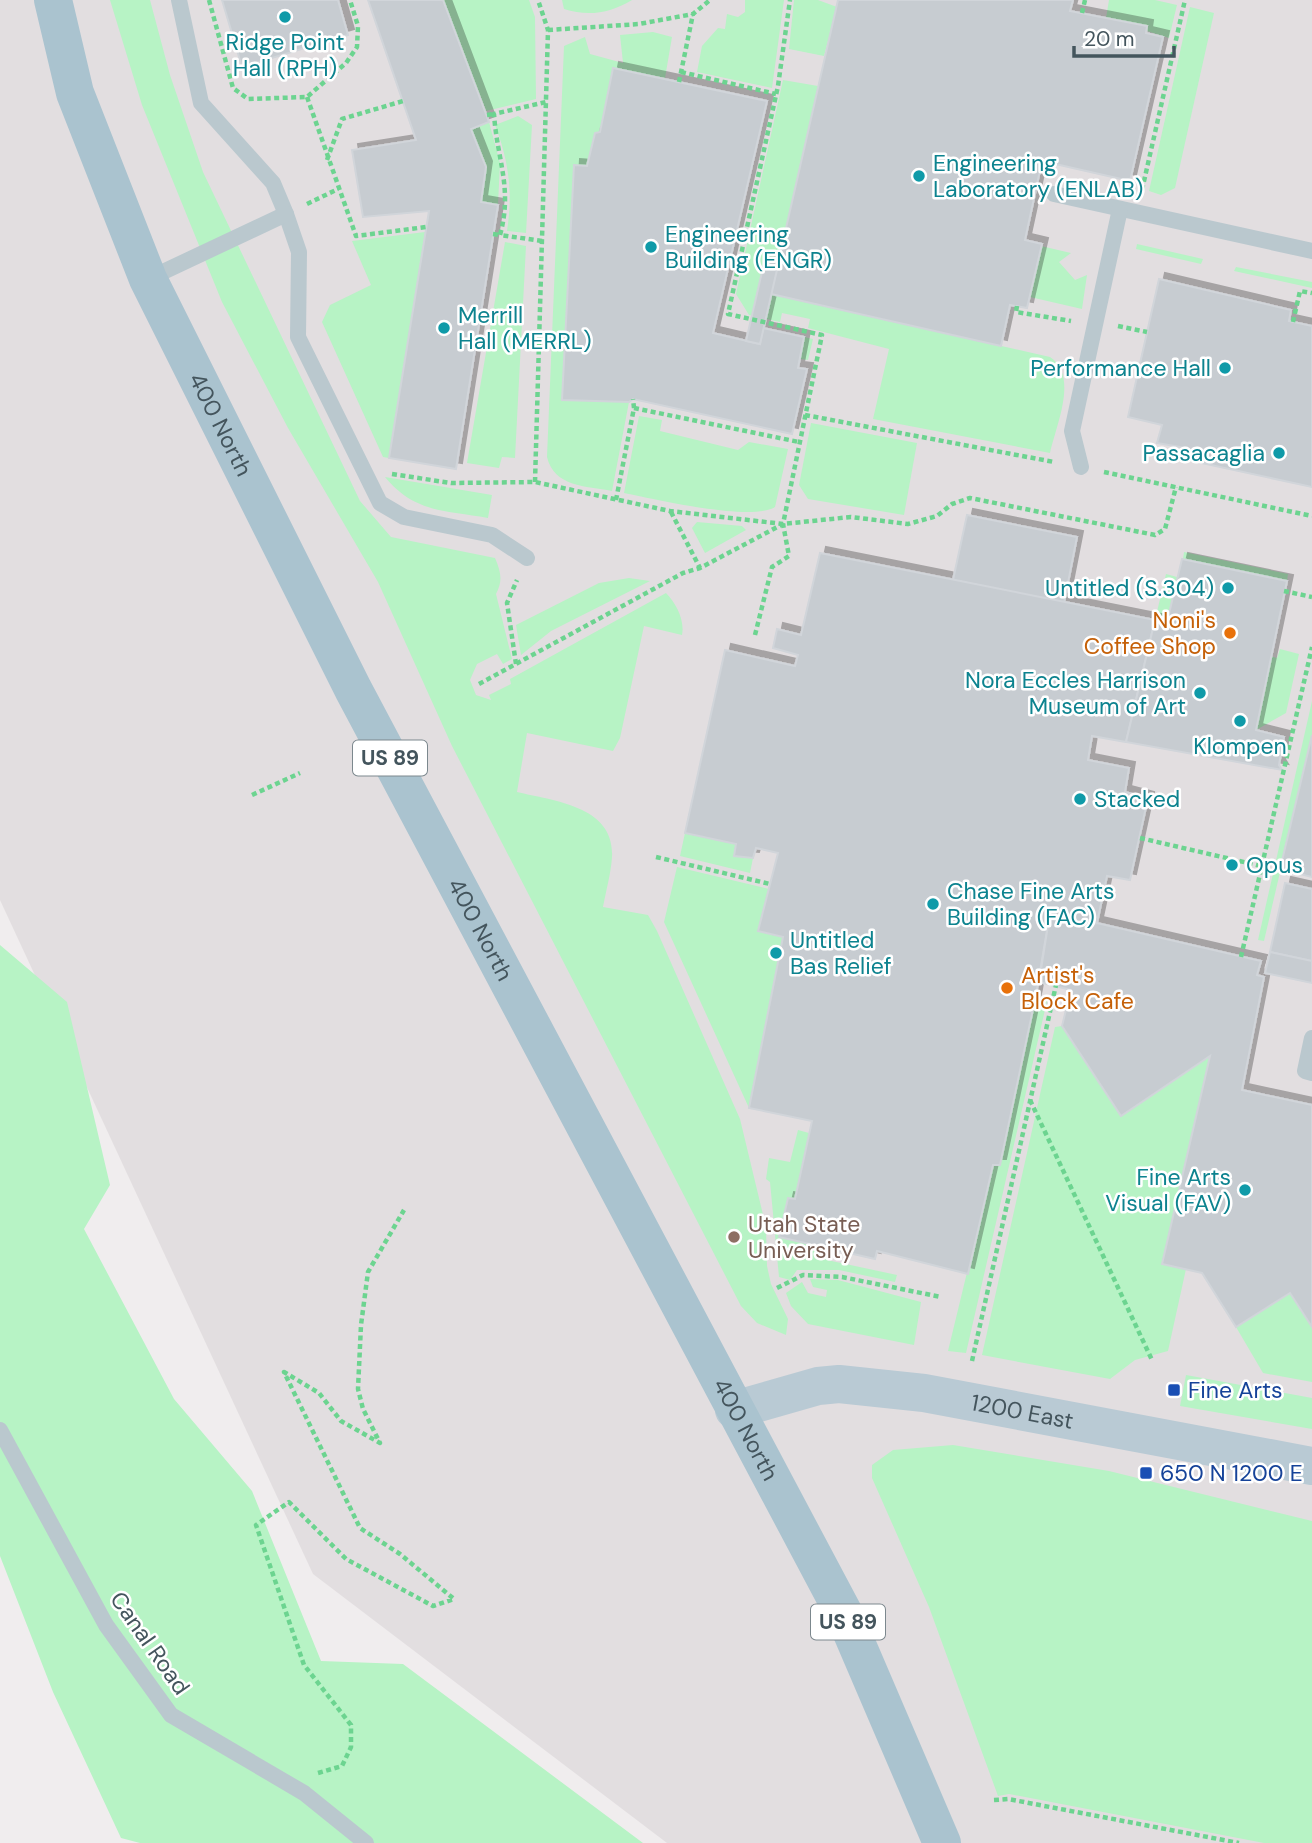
<svg xmlns="http://www.w3.org/2000/svg" width="1312" height="1843" viewBox="0 0 1312 1843" font-family="'DM Sans',sans-serif">
<style>
.education{fill:#e2dee0}
.green{fill:#b7f3c5}
.building{fill:#c7ccd1;stroke:#d1d5da;stroke-width:2;filter:url(#shadow)}
.lines{fill:none;stroke-linecap:round;stroke-linejoin:round}
.path{stroke:#6cd490;stroke-width:4.5;stroke-dasharray:5 3.5;stroke-linecap:butt}
.service{stroke:#bac8ce;stroke-width:16}
.secondary{stroke:#b9cad4;stroke-width:38}
.primary{stroke:#aac3cf;stroke-width:38}
.culture-dot{fill:#0f9aa8;stroke:#fff;stroke-width:2.5}
.food-dot{fill:#e8710a;stroke:#fff;stroke-width:2.5}
.education-dot{fill:#8d6e63;stroke:#fff;stroke-width:2.5}
.transit-dot{fill:#1a4fb4;stroke:#fff;stroke-width:2.5}
.labels{text-anchor:middle;dominant-baseline:central;stroke-width:5;stroke-linejoin:round;paint-order:stroke}
.shield{fill:#fff;stroke:#7c888e;stroke-width:2}
.shield-label{font-size:21px;font-weight:bold;fill:#44555d}
.culture-label{font-size:23px;fill:#0d838f;stroke:#fff;text-anchor:start}
.street-label{font-size:23px;fill:#44555d;stroke:#fff}
.food-label{font-size:23px;fill:#c56008;stroke:#fff;text-anchor:end}
.education-label{font-size:23px;fill:#785e54;stroke:#fff;text-anchor:start}
.transit-label{font-size:23px;fill:#164399;stroke:#fff;text-anchor:start}
</style>
<defs>
<filter id="shadow"><feDropShadow dx="6" dy="-6" stdDeviation="0" flood-color="#0004"/></filter>
</defs>
<rect width="100%" height="100%" fill="#f0edee"/>
<!-- education -->
<path class="education" d="M0 0H1312V1843H667L313 1574 0 900Z"/>
<!-- green -->
<g class="green">
<path d="M110 0H150L170 75 203 172 360 501 391 537 495 558C501 572 503 581 496 594L512 659 503 664 497 654 477 664 470 680 476 695 491 700 489 695 511 684 510 679 666 593C676 603 685 620 682 635L644 626 620 738 613 751 527 733 517 792C554 801 615 806 612 857 611 873 606 891 603 907L648 915 657 931 740 1119 766 1227 767 1266 771 1284 788 1319 786 1335 757 1323 741 1306 452 746 378 582 288 428 222 302 142 105Z"/>
<path d="M443 0H529L535 17 536 99 486 111Z"/>
<path d="M562 0H632C611 13 588 17 564 9Z"/>
<path d="M745 0H784L772 88 697 72 702 46 718 28 725 29 727 14 738 17 745 12Z"/>
<path d="M794 0H818L837 7 824 56 789 49Z"/>
<path d="M1109 0H1155L1177 5 1169 38 1106 18Z"/>
<path d="M1190 7 1214 13 1175 188 1161 195 1149 191Z"/>
<path d="M653 32 672 37 665 78 613 68 600 132 595 133 587 166 574 165 562 399 629 402 612 491C586 486 554 487 547 457L564 46 585 37 590 54 623 63 620 35Z"/>
<path d="M783 80 818 86 771 294 1050 357C1079 376 1056 425 1050 453L873 419 889 349 808 328 810 319 782 313 780 322 749 315 736 294Z"/>
<path d="M518 116 532 125 526 233 507 231C513 192 509 162 495 125Z"/>
<path d="M489 122 500 163 498 205 481 202 486 167 471 129Z"/>
<path d="M425 232 389 458 383 457 322 322 330 305 371 285 352 241Z"/>
<path d="M505 242 526 246 515 458 502 457 499 468 467 463Z"/>
<path d="M1137 244 1203 259 1201 264 1136 249Z"/>
<path d="M1041 246 1071 253 1059 262 1075 280 1087 275 1082 309 1030 297Z"/>
<path d="M1236 267 1312 282V288L1234 271Z"/>
<path d="M804 337 813 339 808 360 800 359Z"/>
<path d="M639 416 662 420 660 431 738 450 749 442 788 449 775 507C751 522 654 499 624 493Z"/>
<path d="M811 423 917 443 904 515 808 499 799 485Z"/>
<path d="M385 477 492 495 488 518C444 510 415 513 385 477Z"/>
<path d="M697 522 742 526 746 530 705 553 692 528Z"/>
<path d="M1184 552 1288 574 1287 581 1183 559Z"/>
<path d="M1166 574 1177 577 1167 622 1155 620Z"/>
<path d="M629 578 650 581 551 631 521 655 516 625 599 583Z"/>
<path d="M1280 649 1299 654 1286 713 1256 730 1270 656 1277 658Z"/>
<path d="M1312 701V735L1264 941 1258 940Z"/>
<path d="M685 833 736 844 734 856 753 858 750 873 680 856Z"/>
<path d="M677 867 769 889 783 937 749 1108 664 922Z"/>
<path d="M0 945 67 1002 110 1185 84 1229 174 1399 252 1491 321 1661 403 1664 643 1843H140L121 1838 53 1692 0 1556Z"/>
<path d="M1036 995 1047 1001 966 1353 948 1351 993 1165 1000 1164Z"/>
<path d="M1062 1026 1121 1116 1210 1056 1162 1263 1186 1269 1168 1351 1135 1360 1110 1379 982 1355 1055 1027Z"/>
<path d="M798 1130 809 1133 795 1199 788 1198 779 1237 829 1249 827 1260 897 1275 895 1282 839 1270H797L790 1280 779 1277 770 1182 766 1179 769 1158 790 1162Z"/>
<path d="M810 1279 838 1280 921 1302 914 1345 808 1324 791 1306 786 1293 802 1282 808 1293 826 1297 827 1290 813 1287Z"/>
<path d="M1290 1293 1312 1327V1382L1263 1373 1236 1327Z"/>
<path d="M1186 1375 1312 1398V1429L1180 1406Z"/>
<path d="M953 1445 1109 1471 1312 1521V1843H1264L1009 1794 998 1796 929 1607 872 1478V1465L893 1450Z"/>
</g>
<!-- building -->
<g class="building">
<path d="M222 0H338L348 35 242 67Z"/>
<path d="M368 0H443L489 122 471 129 486 167 481 202 498 205 456 469 389 458 429 211 363 217 352 150 416 140Z"/>
<path d="M838 0H1073L1070 11 1147 26 1146 33 1163 37 1130 181 1042 161 1025 240 1042 244 1027 308 1010 305 1001 346 771 294Z"/>
<path d="M613 68 767 101 713 333 760 344 763 328 804 337 798 368 807 369 792 434 633 399 629 402 562 400 574 165 587 166 595 133 600 132Z"/>
<path d="M765 259 779 261 760 344 746 341Z"/>
<path d="M1159 279 1291 310 1289 321 1312 326V487L1183 459 1186 448 1157 443 1162 425 1128 417Z"/>
<path d="M967 515 1077 537 1064 603 953 580Z"/>
<path d="M820 553 1155 620 1126 742 1092 736 1088 760 1129 768 1125 792 1148 798 1130 880 1107 876 1097 923 1084 926 1049 919 1036 995 1000 1165H993L968 1274 877 1251 875 1259 779 1237 788 1198 795 1199 812 1121 749 1108 783 937 758 931 778 853 756 848 753 858 734 856 736 844 685 833 725 650 795 666 798 655 773 648 777 629 801 635Z"/>
<path d="M1182 559 1287 581 1256 730 1284 737 1279 765 1282 770 1126 742 1155 620 1167 622Z"/>
<path d="M1312 735V877L1280 869Z"/>
<path d="M1285 883 1312 889V961L1270 952Z"/>
<path d="M1049 919 1084 926 1097 923 1261 961 1257 975 1264 977 1242 1090 1312 1105V1327L1290 1293 1236 1327 1202 1273 1162 1264 1210 1056 1121 1116 1062 1026 1071 990 1039 982Z"/>
<path d="M1270 952 1312 961V983L1265 973Z"/>
</g>
<g class="lines">
<!-- path -->
<g class="path">
<path d="M209 0 233 88 248 99 307 97 346 63 357 47 358 26 350 0"/>
<path d="M1082 13 1085 0"/>
<path d="M548 30 639 24 693 14 710 0"/>
<path d="M681 72 776 94"/>
<path d="M679 82 693 14"/>
<path d="M307 97 356 236 426 227"/>
<path d="M487 115 494 114"/>
<path d="M327 160 342 119 403 101"/>
<path d="M1142 190 1185 0"/>
<path d="M307 204 338 189"/>
<path d="M493 234 500 235"/>
<path d="M542 241 500 235C513 188 497 160 494 114L546 102"/>
<path d="M1017 306 1016 312 1071 321"/>
<path d="M1293 322 1300 291 1312 293"/>
<path d="M1118 326 1147 332"/>
<path d="M634 408 799 442"/>
<path d="M805 415 1054 462"/>
<path d="M1104 472 1312 516"/>
<path d="M392 474 451 483 535 482 670 511 783 524 851 517 908 524 937 516 952 504 970 498 1155 535 1165 529 1176 487"/>
<path d="M535 482 548 30 538 0"/>
<path d="M616 500 634 408 633 399"/>
<path d="M671 512 700 568"/>
<path d="M1284 591 1312 597"/>
<path d="M755 635 772 567 789 556 783 524"/>
<path d="M516 664 507 603 517 580"/>
<path d="M479 684 683 573 700 568 783 524 822 335 728 314 778 86 790 0"/>
<path d="M252 795 300 773"/>
<path d="M1140 838 1261 866"/>
<path d="M656 857 770 884"/>
<path d="M1241 957 1312 647"/>
<path d="M1030 1100 1152 1360"/>
<path d="M777 1288 803 1275 842 1277 941 1297"/>
<path d="M972 1361 1056 985"/>
<path d="M318 1773 342 1766 351 1747V1725L304 1665 256 1525 289 1502 346 1559 433 1606 454 1599 400 1554 360 1528 284 1372 319 1393 341 1421 380 1443 363 1409 358 1389 361 1325 368 1272 404 1210"/>
<path d="M994 1800 1008 1799 1239 1843"/>
</g>
<!-- service -->
<g class="service">
<path d="M179 0 201 103 273 183 286 214 299 252 298 337 380 503 404 517 492 535 527 558"/>
<path d="M1054 194 1312 251"/>
<path d="M148 279 286 214"/>
<path d="M1081 467 1072 431 1120 209"/>
<path d="M1312 1038 1305 1071 1312 1073"/>
<path d="M0 1430 106 1625 171 1715 304 1793 366 1843"/>
</g>
<!-- secondary -->
<path class="secondary" id="s1" d="M734 1410 818 1386 839 1384 924 1393 1312 1466"/>
<!-- primary -->
<path class="primary" id="s2" d="M53 0 75 93 148 279 353 689 843 1612 942 1843"/>
</g>
<!-- markers -->
<g class="culture-dot">
<circle cx="285" cy="17" r="7"/>
<circle cx="919" cy="176" r="7"/>
<circle cx="651" cy="247" r="7"/>
<circle cx="444" cy="328" r="7"/>
<circle cx="1225" cy="368" r="7"/>
<circle cx="1279" cy="453" r="7"/>
<circle cx="1228" cy="588" r="7"/>
<circle cx="1200" cy="693" r="7"/>
<circle cx="1240" cy="721" r="7"/>
<circle cx="1080" cy="799" r="7"/>
<circle cx="1232" cy="865" r="7"/>
<circle cx="933" cy="904" r="7"/>
<circle cx="776" cy="953" r="7"/>
<circle cx="1245" cy="1190" r="7"/>
</g>
<g class="food-dot">
<circle cx="1230" cy="633" r="7"/>
<circle cx="1007" cy="988" r="7"/>
</g>
<circle class="education-dot" cx="734" cy="1237" r="7"/>
<g class="transit-dot">
<rect x="1167" y="1383" width="14" height="14" rx="3.5"/>
<rect x="1139" y="1466" width="14" height="14" rx="3.5"/>
</g>
<g class="labels">
<!-- shield labels -->
<g class="shield">
<rect x="353" y="740.5" width="74" height="35" rx="5"/>
<rect x="811" y="1604.5" width="74" height="35" rx="5"/>
</g>
<g class="shield-label">
<text x="390" y="758">US 89</text>
<text x="848" y="1622">US 89</text>
</g>
<!-- culture labels -->
<g class="culture-label">
<text x="285" y="42" text-anchor="middle">Ridge Point<tspan x="285" dy="26">Hall (RPH)</tspan></text>
<text x="933" y="163">Engineering<tspan x="933" dy="26">Laboratory (ENLAB)</tspan></text>
<text x="665" y="234">Engineering<tspan x="665" dy="26">Building (ENGR)</tspan></text>
<text x="458" y="315">Merrill<tspan x="458" dy="26">Hall (MERRL)</tspan></text>
<text x="1211" y="368" text-anchor="end">Performance Hall</text>
<text x="1265" y="453" text-anchor="end">Passacaglia</text>
<text x="1214" y="588" text-anchor="end">Untitled (S.304)</text>
<text x="1186" y="680" text-anchor="end">Nora Eccles Harrison<tspan x="1186" dy="26">Museum of Art</tspan></text>
<text x="1240" y="746" text-anchor="middle">Klompen</text>
<text x="1094" y="799">Stacked</text>
<text x="1246" y="865">Opus</text>
<text x="947" y="891">Chase Fine Arts<tspan x="947" dy="26">Building (FAC)</tspan></text>
<text x="790" y="940">Untitled<tspan x="790" dy="26">Bas Relief</tspan></text>
<text x="1231" y="1177" text-anchor="end">Fine Arts<tspan x="1231" dy="26">Visual (FAV)</tspan></text>
</g>
<!-- street labels -->
<g class="street-label">
<text stroke="none"><textPath href="#s2" startOffset="458">400 North</textPath></text>
<text stroke="none"><textPath href="#s2" startOffset="1026">400 North</textPath></text>
<text stroke="none"><textPath href="#s1" startOffset="294">1200 East</textPath></text>
<text stroke="none"><textPath href="#s2" startOffset="1592">400 North</textPath></text>
<text transform="translate(150 1643) rotate(55)">Canal Road</text>
</g>
<!-- food labels -->
<g class="food-label">
<text x="1216" y="620">Noni's<tspan x="1216" dy="26">Coffee Shop</tspan></text>
<text x="1021" y="975" text-anchor="start">Artist's<tspan x="1021" dy="26">Block Cafe</tspan></text>
</g>
<!-- education labels -->
<g class="education-label">
<text x="748" y="1224">Utah State<tspan x="748" dy="26">University</tspan></text>
</g>
<!-- transit labels -->
<g class="transit-label">
<text x="1188" y="1390">Fine Arts</text>
<text x="1160" y="1473">650 N 1200 E</text>
</g>
</g>
<!-- scale -->
<path d="M1074 46v10h100v-10" fill="none" stroke="#44555d" stroke-width="3.5"/>
<text x="1084" y="46" font-size="21" fill="#44555d" stroke="#ffffff" stroke-width="5" paint-order="stroke">20 m</text>
</svg>
